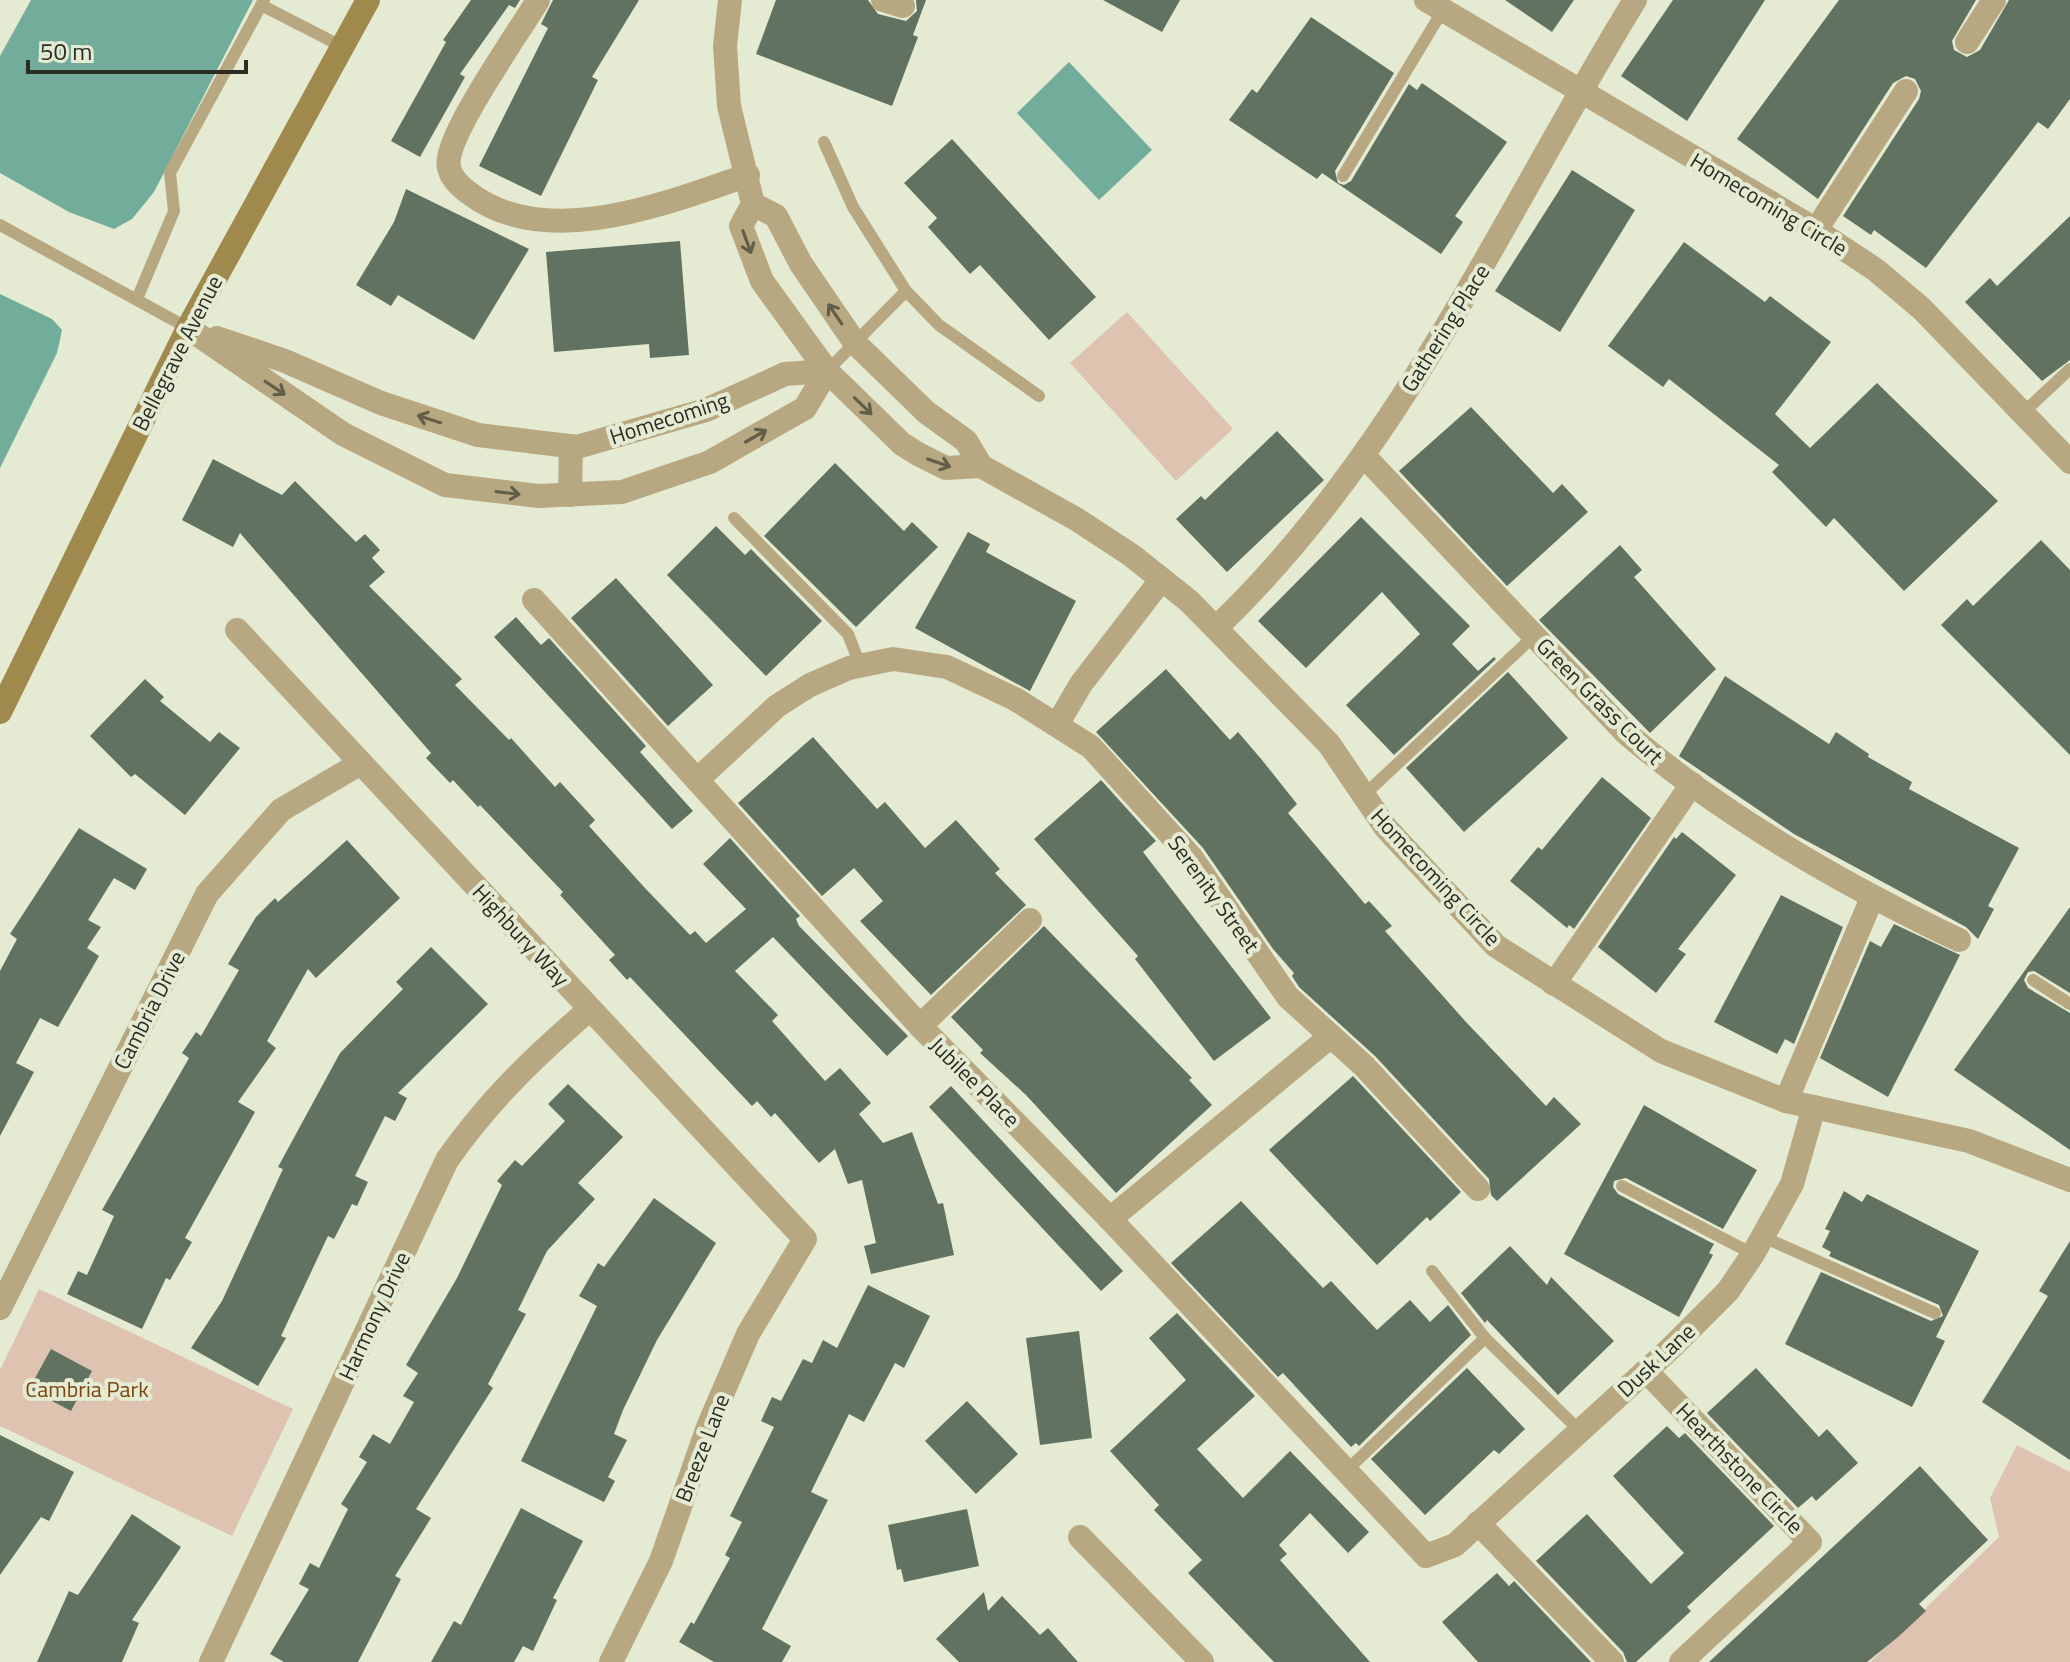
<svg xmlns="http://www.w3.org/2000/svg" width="2070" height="1662" viewBox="0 0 2070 1662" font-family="'Titillium Web',sans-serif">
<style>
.green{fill:#dec4b0}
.water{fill:#72ac9b}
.building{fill:#617261}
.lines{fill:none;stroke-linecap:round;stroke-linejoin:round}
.lane{stroke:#b8a881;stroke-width:12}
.street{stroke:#b8a881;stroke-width:24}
.secondary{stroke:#a0894c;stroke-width:24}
.oneway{stroke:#635e49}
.labels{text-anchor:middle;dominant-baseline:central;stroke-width:8;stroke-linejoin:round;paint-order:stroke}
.street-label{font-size:22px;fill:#2b2d24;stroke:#e5ebd2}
.park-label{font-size:22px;fill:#794511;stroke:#e5ebd2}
</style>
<rect width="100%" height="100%" fill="#e5ebd2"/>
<!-- green -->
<g class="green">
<path d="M1127 312 1233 429 1176 481 1070 363Z"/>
<path d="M39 1289 293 1409 232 1536 0 1426V1370Z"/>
<path d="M2017 1445 2070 1472V1662H1870L1999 1537 1990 1498Z"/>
</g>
<!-- water -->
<g class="water">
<path d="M31 0H253L154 192 132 219 114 229 69 212 0 173V56Z"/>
<path d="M1069 62 1152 150 1099 200 1017 113Z"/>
<path d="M0 294 52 319 62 330 57 353 0 468Z"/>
</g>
<!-- building -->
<g class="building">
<path d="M471 0H520L515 8 509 5 460 74 465 77 420 157 391 141 446 42 443 40Z"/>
<path d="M553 0H639L592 77 598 80 541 196 479 166 548 28 541 24Z"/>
<path d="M776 0H868L878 14 906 21 917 11 916 0H926L913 35 918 37 892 106 756 54Z"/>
<path d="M1103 0H1180L1162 32Z"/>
<path d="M1505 0H1574L1552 32Z"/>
<path d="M1673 0H1765L1687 121 1621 76Z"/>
<path d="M1839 0H1976L1952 41 1954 50 1967 57 1980 50 2009 0H2070V99L2048 129 2038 122 1926 268 1874 230 1871 235 1843 216 1919 99 1921 91 1915 79 1906 76 1893 83 1818 199 1737 139Z"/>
<path d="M1311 17 1394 73 1335 171 1338 183 1344 185 1351 181 1409 84 1417 90 1422 83 1507 142 1455 216 1463 222 1441 254 1322 173 1317 179 1229 120 1252 89 1257 93Z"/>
<path d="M952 139 1096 297 1049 340 980 265 970 274 928 227 937 218 904 183Z"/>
<path d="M1572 170 1635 210 1560 332 1495 291Z"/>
<path d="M406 189 529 249 474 340 398 295 391 306 356 285 394 222Z"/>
<path d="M2070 216V360L2042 381 1965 302 1990 278 1997 286Z"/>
<path d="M680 241 689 355 650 358 649 344 554 352 546 252Z"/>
<path d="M1684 242 1765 302 1770 296 1831 342 1775 414 1810 448 1877 383 1998 501 1904 591 1834 518 1826 527 1772 472 1779 465 1669 379 1663 387 1608 346Z"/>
<path d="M1471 407 1553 493 1562 484 1588 512 1507 586 1399 471Z"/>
<path d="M1277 431 1324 480 1227 572 1176 519 1201 496 1205 500Z"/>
<path d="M213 459 282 495 295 481 356 542 365 534 380 550 372 558 385 572 369 586 462 679 455 685 509 740 511 738 555 787 560 782 595 820 589 826 644 887 690 935 695 931 706 943 746 909 703 864 730 838 800 916 796 919 799 926 908 1036 887 1056 773 937 735 971 778 1015 772 1021 825 1081 840 1068 871 1103 859 1114 883 1143 912 1132 938 1204 943 1203 954 1255 871 1274 864 1246 876 1243 862 1180 848 1184 835 1149 819 1163 775 1113 771 1117 757 1101 752 1106 630 977 627 980 609 960 615 955 560 895 563 892 480 805 478 807 453 780 450 783 426 758 431 753 240 533 233 547 182 520Z"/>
<path d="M835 463 904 531 912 522 938 547 856 627 764 536Z"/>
<path d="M1361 517 1470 626 1452 644 1478 671 1494 657 1496 659 1394 755 1346 705 1420 634 1382 592 1306 668 1258 621Z"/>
<path d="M716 526 745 555 751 549 822 621 766 676 667 575Z"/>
<path d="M968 532 990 544 986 552 1076 601 1030 691 915 628Z"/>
<path d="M2041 540 2070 570V755L1941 625 1967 599 1973 606Z"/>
<path d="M1620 545 1642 570 1634 577 1716 669 1650 733 1539 620Z"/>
<path d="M616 578 713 685 668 726 571 618Z"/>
<path d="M516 617 541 645 549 638 646 746 640 752 693 811 672 829 494 637Z"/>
<path d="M1166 669 1230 740 1238 732 1262 760 1297 804 1288 813 1365 904 1369 901 1392 926 1385 931 1466 1022 1546 1106 1554 1097 1581 1124 1497 1201 1491 1195 1489 1179 1375 1056 1299 987 1292 976 1294 973 1273 949 1203 848 1096 732Z"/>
<path d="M1508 672 1568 738 1464 832 1406 768Z"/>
<path d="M1725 676 1829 744 1836 732 1869 754 1868 757 1912 782 1909 789 2019 848 1988 906 1994 909 1978 939 1966 927 1794 834 1679 756Z"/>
<path d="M145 679 164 697 160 701 210 742 219 732 240 748 185 815 135 774 131 777 90 736Z"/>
<path d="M813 737 877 809 885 802 925 848 956 820 1000 869 995 873 1026 905 931 995 860 921 883 901 854 868 822 896 738 803Z"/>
<path d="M1602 777 1651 818 1574 929 1569 925 1567 928 1510 881 1538 847 1542 850Z"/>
<path d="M1101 780 1156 841 1143 852 1271 1018 1214 1061 1135 959 1138 956 1034 839Z"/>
<path d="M79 828 147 869 135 890 114 878 88 920 101 927 87 948 99 956 58 1027 40 1018 16 1063 34 1072 0 1136V971L17 939 10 934Z"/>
<path d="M1682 832 1736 875 1678 949 1686 954 1656 993 1598 947 1674 837 1676 839Z"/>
<path d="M347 840 400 898 316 978 308 969 267 1041 276 1048 238 1102 255 1112 185 1238 192 1242 170 1280 166 1278 142 1329 67 1294 78 1271 87 1275 114 1216 102 1210 189 1058 182 1053 196 1032 201 1036 239 970 228 964 256 917 275 898 278 902Z"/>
<path d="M1781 895 1843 927 1794 1044 1785 1039 1777 1054 1714 1022Z"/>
<path d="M2070 907V993L2034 971 2028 972 2024 980 2028 988 2070 1013V1150L1954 1070Z"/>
<path d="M1894 924 1960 955 1888 1097 1820 1058 1870 941 1881 947Z"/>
<path d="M1044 926 1192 1078 1189 1080 1212 1105 1116 1193 1026 1095 980 1053 983 1050 951 1017Z"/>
<path d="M431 947 488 1004 398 1093 407 1098 395 1121 385 1116 355 1176 368 1182 357 1206 352 1204 334 1239 328 1236 281 1336 286 1338 258 1386 191 1348 222 1301 283 1169 278 1167 340 1053 403 989 396 982Z"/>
<path d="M1353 1076 1461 1192 1430 1221 1427 1217 1377 1265 1269 1150Z"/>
<path d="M568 1084 623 1137 578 1183 595 1199 547 1251 518 1310 526 1314 488 1384 493 1388 416 1509 431 1518 395 1576 401 1579 358 1662H284L270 1654 309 1589 299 1584 310 1563 319 1568 348 1509 341 1504 367 1462 359 1457 373 1434 390 1444 414 1402 403 1396 418 1373 406 1365 457 1278 502 1185 497 1181 515 1160 522 1166 565 1121 548 1104Z"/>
<path d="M951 1086 1123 1271 1101 1291 929 1107Z"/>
<path d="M1644 1105 1757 1170 1723 1229 1626 1178 1614 1181 1613 1187 1618 1194 1714 1244 1709 1253 1713 1255 1679 1317 1564 1254Z"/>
<path d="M1844 1191 1862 1202 1867 1194 1979 1251 1936 1337 1945 1341 1912 1407 1785 1344 1821 1272 1931 1321 1943 1316 1939 1305 1829 1256 1831 1252 1822 1247 1830 1231 1825 1229Z"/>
<path d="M654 1198 716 1243 657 1340 623 1410 614 1434 627 1440 608 1477 615 1481 604 1502 521 1461 597 1306 579 1296 598 1263 604 1267Z"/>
<path d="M1241 1201 1323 1288 1331 1281 1377 1330 1410 1300 1430 1322 1448 1305 1471 1335 1359 1446 1356 1443 1351 1447 1283 1373 1278 1377 1171 1263Z"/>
<path d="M2070 1241V1460L1982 1402 2048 1296 2039 1291Z"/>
<path d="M1510 1246 1547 1285 1551 1277 1614 1341 1558 1395 1487 1320 1485 1323 1461 1293Z"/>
<path d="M868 1285 930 1316 904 1368 895 1363 864 1422 849 1414 811 1492 828 1500 762 1629 791 1646 782 1662H714L679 1642 691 1622 694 1624 730 1558 725 1555 742 1522 730 1516 774 1427 761 1421 772 1397 781 1401 803 1359 812 1363 823 1340 837 1348Z"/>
<path d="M1177 1313 1255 1396 1197 1449 1243 1498 1290 1451 1369 1532 1348 1553 1310 1513 1279 1545 1287 1554 1280 1560 1370 1662H1274L1188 1573 1202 1560 1154 1510 1159 1505 1110 1451 1186 1380 1149 1338Z"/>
<path d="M1079 1331 1092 1438 1040 1445 1026 1338Z"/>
<path d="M51 1349 92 1371 71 1411 29 1389Z"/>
<path d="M1467 1368 1525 1429 1499 1454 1494 1450 1425 1515 1371 1459Z"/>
<path d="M1756 1368 1819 1437 1827 1429 1858 1463 1816 1501 1812 1496 1798 1508 1707 1413Z"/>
<path d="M967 1401 1018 1454 976 1494 925 1441Z"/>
<path d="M1667 1426 1679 1438 1685 1433 1774 1526 1687 1607 1691 1611 1636 1662H1627L1623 1652 1536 1561 1587 1514 1651 1584 1684 1553 1613 1476Z"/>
<path d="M0 1435 74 1472 49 1521 41 1517 0 1575Z"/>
<path d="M1920 1466 1988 1540 1919 1604 1926 1611 1898 1637 1867 1662H1709Z"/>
<path d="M521 1508 583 1541 553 1598 557 1600 533 1651 523 1646 514 1662H431L454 1621 461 1625Z"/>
<path d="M967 1509 979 1566 904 1582 901 1569 897 1570 888 1525Z"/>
<path d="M132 1514 181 1547 132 1620 139 1623 122 1662H37L69 1591 78 1595Z"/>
<path d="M1497 1573 1509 1586 1514 1581 1591 1662H1478L1442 1622Z"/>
<path d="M984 1592 988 1611 1002 1596 1040 1635 1048 1628 1078 1662H959L936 1639Z"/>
</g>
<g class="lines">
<!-- lane -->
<g class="lane">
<path d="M261 5 343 47"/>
<path d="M824 142 853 207 906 291 827 371"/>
<path d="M1343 176 1443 10"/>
<path d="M0 225 188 328"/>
<path d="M906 291 939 325 1039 396"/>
<path d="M137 299 174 211 170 173 264 0"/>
<path d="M2023 413 2070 369"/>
<path d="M734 518 848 634 860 665"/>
<path d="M1363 796 1534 636"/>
<path d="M2033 980 2070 1004"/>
<path d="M1622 1186 1753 1254"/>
<path d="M1763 1237 1935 1313"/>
<path d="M1432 1271 1485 1338"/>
<path d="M1346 1471 1485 1338 1580 1431"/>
</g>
<!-- street -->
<g class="street">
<path d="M538 0C517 35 454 124 449 158 446 173 458 185 469 193 546 252 667 203 748 175"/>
<path d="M730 0 725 46 729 106 753 204 741 226 762 281 827 371 902 444 918 454 946 468 981 466"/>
<path d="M883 0 903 6"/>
<path d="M1426 0 1805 223 1876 270 1922 309 2070 462"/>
<path d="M1967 42 1994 0"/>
<path d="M753 204 776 216 801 264 855 343 926 412 966 441 981 466 1076 519 1131 555 1189 601 1329 744 1386 828 1496 946 1661 1051 1786 1101 1969 1141 2070 1180"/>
<path d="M1816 230 1906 91"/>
<path d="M188 328 343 434 445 485 539 496 622 492 710 462 805 408 827 371"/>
<path d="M217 338 285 361 381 403 478 435 577 447 706 410 785 374 827 371"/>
<path d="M1365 457 1626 733C1725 817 1842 884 1959 940"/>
<path d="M570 495 571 446"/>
<path d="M534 600 920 1026 1110 1219 1426 1556 1455 1545 1671 1348 1728 1291 1753 1254 1792 1184 1814 1107"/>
<path d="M1216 628C1401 451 1503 215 1635 0"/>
<path d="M237 630 805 1239 748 1334 708 1427 661 1561 611 1662"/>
<path d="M1057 725 1081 684 1161 580"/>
<path d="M697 780 777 706 810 685 849 668 893 659 947 667 1015 699 1091 747 1191 857 1288 997 1364 1066 1478 1189"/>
<path d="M1554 984 1692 784"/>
<path d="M920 1026 1030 920"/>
<path d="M1786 1101 1872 898"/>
<path d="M1110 1219 1331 1036"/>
<path d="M0 1308 207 894 281 810 361 763"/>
<path d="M1646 1371 1810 1542 1681 1662"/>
<path d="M1478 1523 1612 1662"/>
<path d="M1080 1537 1202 1662"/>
<path d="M211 1662 447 1160C490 1099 534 1057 590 1009"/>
</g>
<!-- secondary -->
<path class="secondary" d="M0 712 188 328 368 0"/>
</g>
<!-- one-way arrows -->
<defs><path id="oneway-shaft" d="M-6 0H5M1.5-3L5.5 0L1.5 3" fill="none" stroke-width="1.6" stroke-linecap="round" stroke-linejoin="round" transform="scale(2)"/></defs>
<g class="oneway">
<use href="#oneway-shaft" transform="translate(747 242) rotate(70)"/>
<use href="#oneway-shaft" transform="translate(835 314) rotate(-124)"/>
<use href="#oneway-shaft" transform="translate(275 388) rotate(34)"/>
<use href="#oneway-shaft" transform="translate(863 406) rotate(44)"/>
<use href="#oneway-shaft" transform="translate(429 419) rotate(-162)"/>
<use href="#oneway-shaft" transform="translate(756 436) rotate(-30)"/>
<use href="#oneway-shaft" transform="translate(939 463) rotate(19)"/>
<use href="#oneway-shaft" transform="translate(508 493) rotate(7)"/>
</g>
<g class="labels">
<!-- street labels -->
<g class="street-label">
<text transform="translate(1769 204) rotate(31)">Homecoming Circle</text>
<text transform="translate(1445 328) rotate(-58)">Gathering Place</text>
<text transform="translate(177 353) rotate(-63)">Bellegrave Avenue</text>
<text transform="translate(669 418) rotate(-18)">Homecoming</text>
<text transform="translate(1600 701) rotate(45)">Green Grass Court</text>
<text transform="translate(1436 877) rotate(47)">Homecoming Circle</text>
<text transform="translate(1214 894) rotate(54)">Serenity Street</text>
<text transform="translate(521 935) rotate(47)">Highbury Way</text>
<text transform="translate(149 1010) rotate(-63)">Cambria Drive</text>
<text transform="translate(975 1082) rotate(45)">Jubilee Place</text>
<text transform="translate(374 1316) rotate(-65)">Harmony Drive</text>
<text transform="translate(1656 1360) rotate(-43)">Dusk Lane</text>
<text transform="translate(702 1448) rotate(-69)">Breeze Lane</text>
<text transform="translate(1740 1468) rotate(46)">Hearthstone Circle</text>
</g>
<!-- park labels -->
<g class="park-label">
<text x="87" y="1389">Cambria Park</text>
</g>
</g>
<!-- scale -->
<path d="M28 60v12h218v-12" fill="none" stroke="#2b2d24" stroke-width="4"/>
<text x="40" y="60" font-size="24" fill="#2b2d24" stroke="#e5ebd2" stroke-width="6" paint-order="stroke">50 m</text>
</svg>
